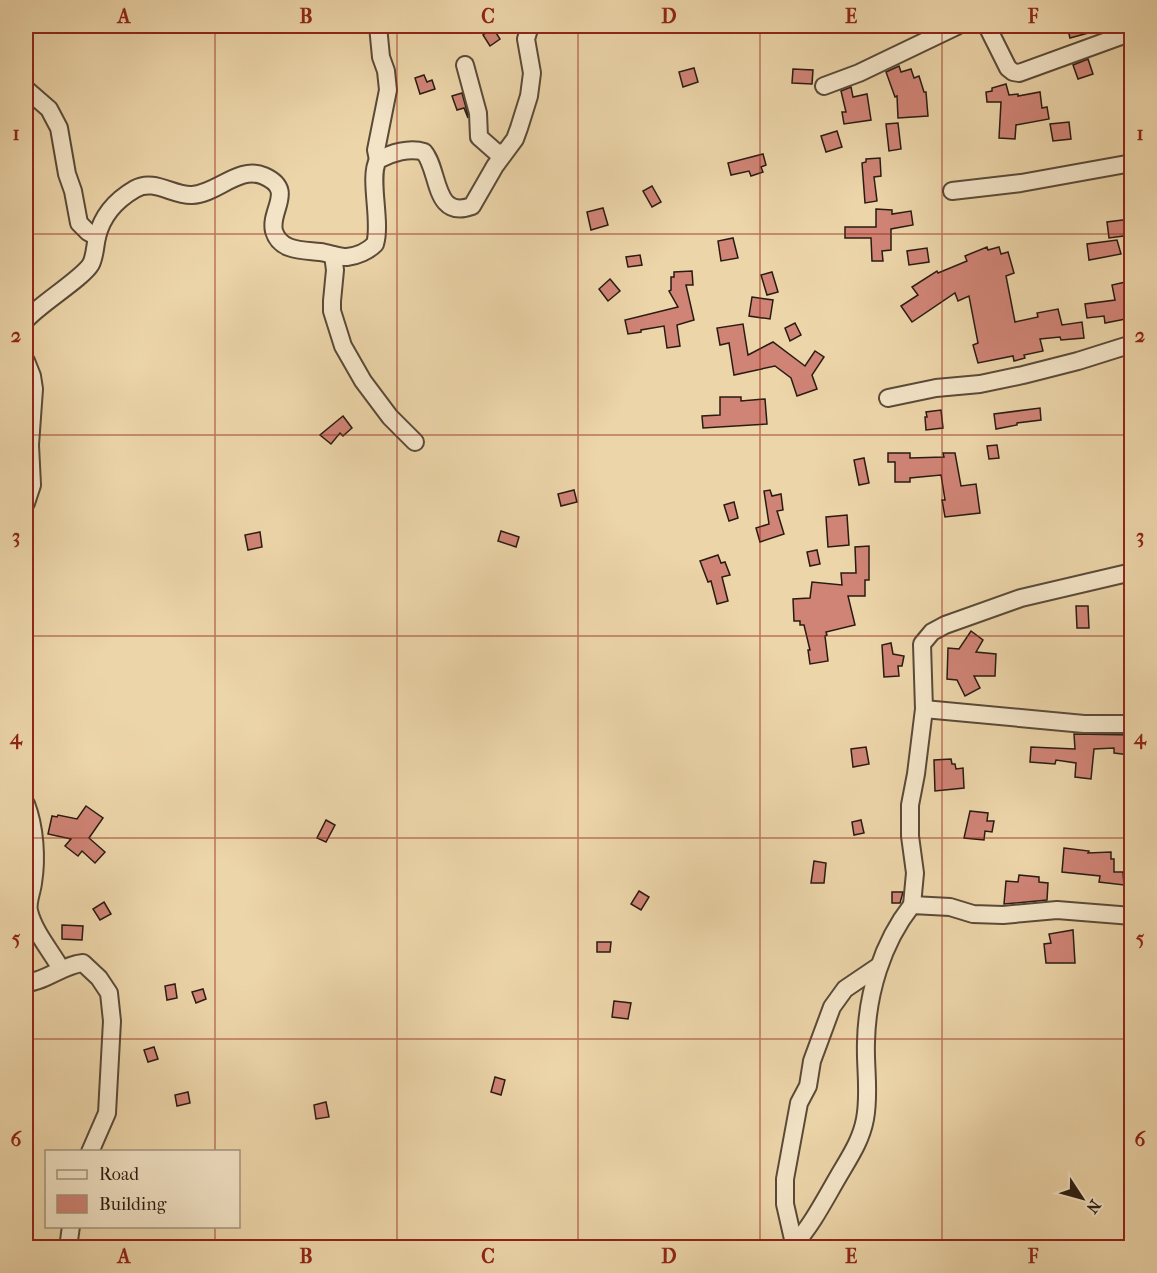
<svg xmlns="http://www.w3.org/2000/svg" width="1157" height="1273" viewBox="0 0 1157 1273" font-family="'IM FELL French Canon',serif">
<style>
.building{fill:#d08476;stroke:#291b12;stroke-width:1.5}
.lines{fill:none;stroke-linecap:round;stroke-linejoin:round}
.minor-casing{stroke:#5a4a38;stroke-width:20}
.minor{stroke:#f3e4c7;stroke-width:16}
.grid{fill:none;stroke:#8f2418;stroke-width:1.5;stroke-opacity:0.55}
.neatline{fill:none;stroke:#8f2418;stroke-width:2}
.grid-label{font-size:20px;text-anchor:middle;font-weight:bold;fill:#8f2418}
</style>
<rect width="100%" height="100%" fill="#ecd5a9"/>
<filter id="stains"><feTurbulence type="fractalNoise" baseFrequency=".00333" numOctaves="4"/><feColorMatrix values="0 0 0 0 .2 0 0 0 0 .09 0 0 0 0 .02 0 0 0 .5 -.17"/></filter>
<radialGradient id="worn" r=".72"><stop offset=".6" stop-color="#630" stop-opacity="0"/><stop offset="1" stop-color="#630" stop-opacity=".3"/></radialGradient>
<!-- building -->
<g class="building">
<path d="M1067 26H1103V29L1070 38Z"/>
<path d="M493 28 500 39 490 46 483 35Z"/>
<path d="M1088 59 1093 74 1078 79 1073 65Z"/>
<path d="M899 66 901 72 911 69 914 78 919 76 924 92H926L928 116 898 118 897 96 895 97 886 72Z"/>
<path d="M694 68 698 82 683 87 679 72Z"/>
<path d="M793 69 813 70 812 84 792 83Z"/>
<path d="M424 75 427 82 432 80 435 89 420 94 415 78Z"/>
<path d="M1006 84 1009 95 1018 94V96L1040 92 1042 108 1047 107 1049 119 1016 125 1015 139 999 138 1001 102H987L986 92 992 91V88Z"/>
<path d="M851 87 853 97 867 94 871 120 844 124 842 112H846L841 91Z"/>
<path d="M462 93 468 115V118L464 108 457 110 452 96Z"/>
<path d="M1069 122 1071 139 1053 141 1050 124Z"/>
<path d="M898 123 901 149 889 151 886 124Z"/>
<path d="M837 131 842 147 826 152 821 136Z"/>
<path d="M763 154 766 165 761 167 763 172 751 176 749 171 731 175 728 163Z"/>
<path d="M880 158 881 176 874 177 877 201 865 203 862 163 866 162V159Z"/>
<path d="M652 186 661 202 652 207 643 191Z"/>
<path d="M603 208 608 225 591 230 587 212Z"/>
<path d="M876 209 892 210V214L911 211 913 225 891 229V250L882 251 883 261H872L871 238H845V227H876Z"/>
<path d="M1130 219 1131 235 1109 238 1107 222Z"/>
<path d="M733 238 738 258 721 261 718 241Z"/>
<path d="M1117 240 1121 254 1089 260 1087 244Z"/>
<path d="M987 247 988 250 999 247 1001 254 1008 252 1014 273 1006 276 1015 322 1038 317 1037 313 1058 309 1062 325 1082 322 1084 338 1061 340 1060 337 1040 339 1043 351 1024 355 1025 358 1014 361 1013 356 978 363 973 345 978 343 969 296 958 301 955 293 912 322 901 306 918 295 912 287 937 271 938 273 967 261 965 256Z"/>
<path d="M927 248 929 262 909 265 907 251Z"/>
<path d="M640 255 642 265 628 267 626 257Z"/>
<path d="M692 271 693 285H686L694 320 677 325 680 346 667 348 664 326 641 330V332L628 334 625 320 678 307 669 291 671 290V277H674V272Z"/>
<path d="M772 272 778 292 767 295 761 275Z"/>
<path d="M610 279 620 291 608 301 599 289Z"/>
<path d="M1130 281 1131 303H1129L1131 318 1105 323 1104 316 1087 318 1085 304 1115 300 1112 285Z"/>
<path d="M752 297 773 300 770 319 749 316Z"/>
<path d="M795 323 801 335 790 341 785 328Z"/>
<path d="M743 324 748 355 773 342 805 366 815 351 824 357 812 375 817 389 797 396 791 378 775 366 734 375 729 343 720 345 717 328Z"/>
<path d="M720 397H741V401L765 399 767 424 703 428 702 416 720 415Z"/>
<path d="M1040 408 1041 420 1017 423V425L996 429 994 414Z"/>
<path d="M941 410 943 428 926 430 925 417H927L926 412Z"/>
<path d="M343 416 352 428 343 436 340 433 331 444 320 435Z"/>
<path d="M997 445 999 458 989 459 987 446Z"/>
<path d="M888 453H910V458L944 457 943 453H955L961 486 976 484 980 513 945 517 942 500H945L941 475 910 478V482H895V462H888Z"/>
<path d="M864 458 869 483 859 485 854 460Z"/>
<path d="M574 490 577 502 561 506 558 494Z"/>
<path d="M770 490 772 496 781 494 783 510 777 511 784 534 760 542 756 528 769 524 764 491Z"/>
<path d="M734 502 738 518 729 521 724 505Z"/>
<path d="M847 515 849 545 828 547 826 517Z"/>
<path d="M501 531 519 537 516 547 498 541Z"/>
<path d="M260 532 262 547 248 550 245 535Z"/>
<path d="M869 546V580H865V596H848L855 625 826 632 827 635 825 636 828 661 810 664 808 650H810L804 625H800V621H794L793 599 810 598 812 582 842 585 841 573H856L855 547Z"/>
<path d="M817 550 820 564 810 566 807 552Z"/>
<path d="M718 555 721 563 725 562 730 575 722 577 728 601 717 604 711 581 708 582 700 561Z"/>
<path d="M1076 606H1088L1089 628H1077Z"/>
<path d="M971 631 983 640 976 652 996 654 995 676H974L980 688 965 696 957 680 947 679 948 648 959 649Z"/>
<path d="M891 643 893 654 904 656 902 666H898L899 676 884 677 882 645Z"/>
<path d="M1074 734 1131 735 1130 755 1114 753V748L1094 749 1091 779 1075 777 1076 763 1056 760 1055 764 1030 762 1031 747 1075 749Z"/>
<path d="M866 747 869 764 853 767 851 749Z"/>
<path d="M951 759 952 764H955L956 769 963 768 964 788 935 791 934 760Z"/>
<path d="M86 806 103 818 89 838 105 852 95 863 82 851 78 856 65 846 71 839 48 834 52 816 57 817 58 815 77 819Z"/>
<path d="M970 811 988 813 987 821H994L992 832 985 831 984 840 964 838Z"/>
<path d="M326 820 335 825 326 842 317 838Z"/>
<path d="M861 820 864 833 854 835 852 822Z"/>
<path d="M1064 848 1089 851 1088 853 1111 852V859H1114V872H1123L1124 885 1099 882 1100 876 1062 872Z"/>
<path d="M814 861 826 863 824 883H811Z"/>
<path d="M1019 875 1039 877V882L1048 883 1047 900 1004 904 1006 881 1018 882Z"/>
<path d="M639 891 649 897 641 910 631 904Z"/>
<path d="M892 892H903L900 903H892Z"/>
<path d="M104 902 111 914 100 920 93 909Z"/>
<path d="M62 925 83 926 82 940 62 939Z"/>
<path d="M1073 930 1075 963H1046L1044 944 1051 943 1049 934Z"/>
<path d="M597 942H611L610 952H597Z"/>
<path d="M175 984 177 998 167 1000 165 986Z"/>
<path d="M203 989 206 999 196 1003 192 992Z"/>
<path d="M614 1001 631 1003 628 1019 612 1017Z"/>
<path d="M154 1047 158 1059 148 1062 144 1050Z"/>
<path d="M495 1077 505 1080 501 1095 491 1092Z"/>
<path d="M188 1092 190 1103 177 1106 175 1095Z"/>
<path d="M326 1102 329 1117 316 1119 314 1105Z"/>
</g>
<g class="lines">
<!-- minor casing -->
<g class="minor-casing">
<g id="minor">
<path d="M987 26 1008 68 1013 72 1019 73 1132 32"/>
<path d="M465 65 478 113 479 137 496 152 504 153"/>
<path d="M824 86 859 73 957 26"/>
<path d="M26 89 49 109 59 128 67 174 73 191 79 223 88 232 97 237"/>
<path d="M378 160 376 150 388 90 386 71 381 57 378 26"/>
<path d="M952 191 1021 183 1132 163"/>
<path d="M333 255 335 270 332 301V311L343 346 363 381 390 417 415 442"/>
<path d="M26 320C40 304 83 278 91 264 95 256 95 246 97 237 102 216 116 200 135 189 154 178 173 196 192 195 217 194 239 165 264 176 296 190 269 210 274 231 280 252 304 250 320 252 329 253 338 257 347 257 357 256 368 251 375 244 382 222 368 177 378 160 391 153 410 147 424 152 440 171 433 220 472 206L495 166 515 139 519 128 529 96 532 73 526 39 530 26"/>
<path d="M26 361 32 376 34 389 30 445 32 485 26 503"/>
<path d="M888 398 936 388 980 384 1023 375 1078 361 1132 344"/>
<path d="M924 709 1084 724H1132"/>
<path d="M26 804C35 827 37 859 33 883 32 892 27 902 29 911 34 932 51 951 61 969"/>
<path d="M912 905 915 873 910 836V805L916 774 924 709 922 644 932 632 945 625 1021 598 1132 572"/>
<path d="M26 983C47 981 62 965 83 963L99 978 109 993 112 1021 107 1113 90 1152"/>
<path d="M793 1246C812 1225 824 1201 838 1177 849 1158 861 1141 865 1119 870 1093 865 1068 866 1042 867 994 882 943 912 905L950 907 973 914 1003 915 1057 910 1132 916"/>
<path d="M68 1248 71 1226"/>
<path d="M795 1248 785 1204V1179L799 1103 808 1086 812 1061 832 1007 845 989 879 966"/>
</g>
</g>
<!-- minor -->
<use href="#minor" class="minor"/>
</g>
<!-- grid -->
<path class="grid" d="M215 26V1152M397 26V1248M578 26V1248M760 26V1248M942 26V1248M26 234H1132M26 435H1132M26 636H1132M26 838H1132M26 1039H1132M215 1226V1248"/>
<!-- margin -->
<rect width="1157" height="1273" fill="none" stroke="#ecd5a9" stroke-width="66"/>
<!-- legend -->
<rect x="45" y="1150" width="195" height="78" fill="#f3e4c7" stroke="#a2947f" stroke-width="1.5"/>
<rect x="57" y="1170" width="30" height="9" fill="#f3e4c7" stroke="#a2947f" stroke-width="1.5"/>
<text x="99" y="1180" font-size="18" fill="#291b12">Road</text>
<rect x="57" y="1195" width="30" height="18" fill="#d08476" stroke="#a2947f" stroke-width="1.5"/>
<text x="99" y="1210" font-size="18" fill="#291b12">Building</text>
<!-- north arrow -->
<g transform="translate(1082 1198) rotate(126)" stroke="#f3e4c7" stroke-width="4.5" paint-order="stroke">
<path d="M0-4.5L10 22L0 15L-10 22Z" fill="#291b12"/>
<text y="-9" font-size="16" font-weight="bold" text-anchor="middle" fill="#291b12">N</text>
</g>
<rect x="33" y="33" width="1091" height="1207" class="neatline"/>
<g class="grid-label">
<text x="124" y="23">A</text>
<text x="306" y="23">B</text>
<text x="488" y="23">C</text>
<text x="669" y="23">D</text>
<text x="851" y="23">E</text>
<text x="1033" y="23">F</text>
<text x="16" y="140">1</text>
<text x="1140" y="140">1</text>
<text x="16" y="342">2</text>
<text x="1140" y="342">2</text>
<text x="16" y="543">3</text>
<text x="1140" y="543">3</text>
<text x="16" y="744">4</text>
<text x="1140" y="744">4</text>
<text x="16" y="945">5</text>
<text x="1140" y="945">5</text>
<text x="16" y="1146">6</text>
<text x="1140" y="1146">6</text>
<text x="124" y="1263">A</text>
<text x="306" y="1263">B</text>
<text x="488" y="1263">C</text>
<text x="669" y="1263">D</text>
<text x="851" y="1263">E</text>
<text x="1033" y="1263">F</text>
</g>
<rect width="100%" height="100%" filter="url(#stains)"/>
<rect width="100%" height="100%" fill="url(#worn)"/>
</svg>
